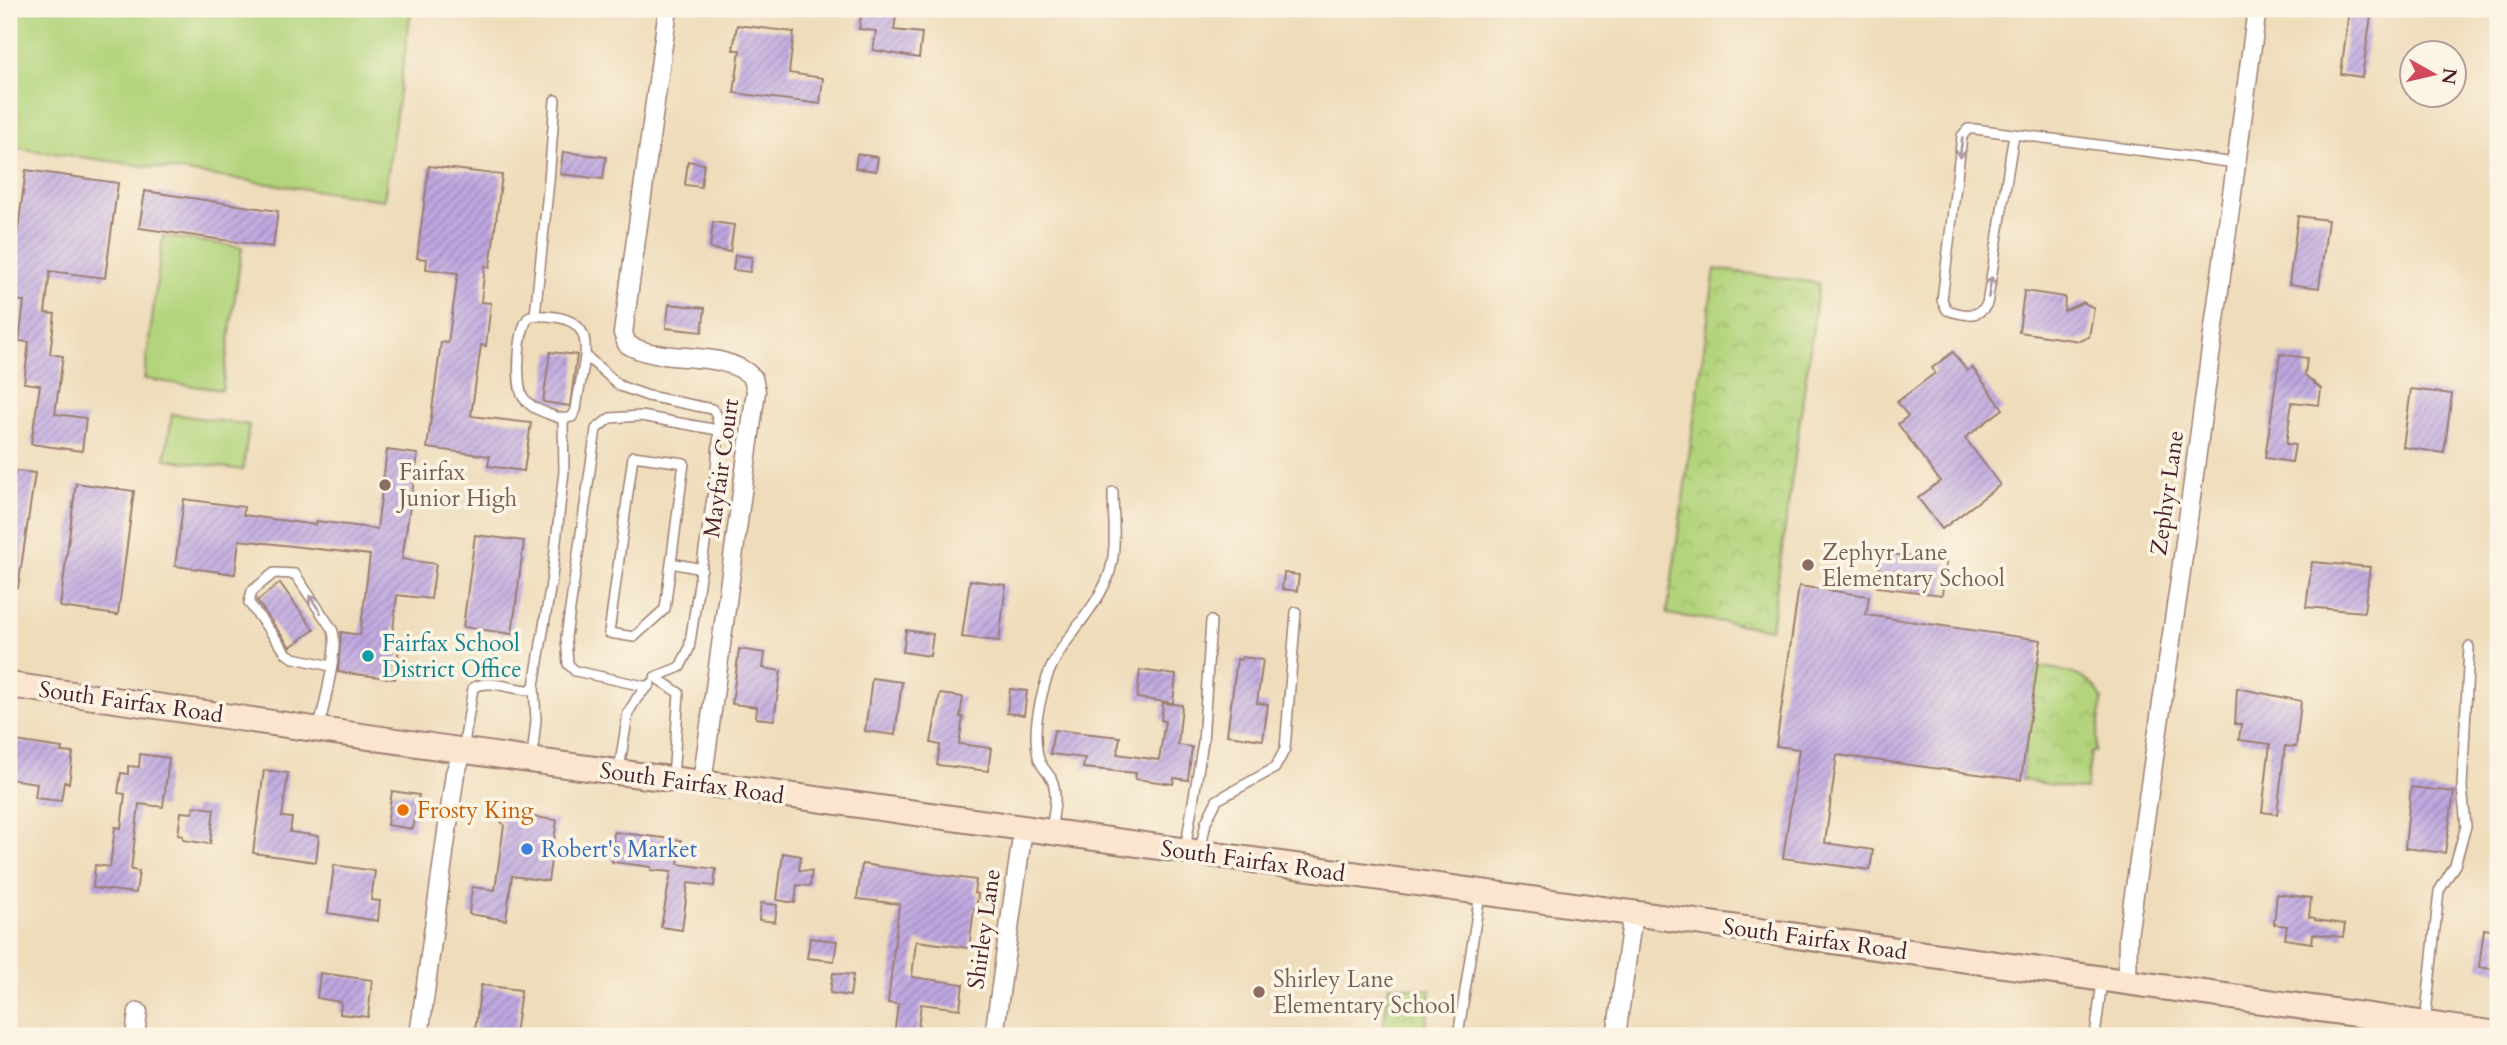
<svg xmlns="http://www.w3.org/2000/svg" width="2507" height="1045" viewBox="0 0 2507 1045" font-family="Cardo,serif">
<style>
.grass{fill:#b3d47b;stroke:#7e7a53;stroke-width:2}
.park{fill:url(#park-crowns);stroke:#7e7a53;stroke-width:2}
.building{fill:url(#building-hatch)}
.lines{fill:none;stroke-linecap:round;stroke-linejoin:round}
.lane-casing{stroke:#9c7e72;stroke-width:12}
.street-casing{stroke:#9c7e72;stroke-width:21}
.secondary-casing{stroke:#9c7e72;stroke-width:28}
.lane{stroke:#fff;stroke-width:9}
.street{stroke:#fff;stroke-width:18}
.secondary{stroke:#fbe5cf;stroke-width:24}
.oneway{stroke:#ae9aa0}
.education-dot{fill:#8d6e63;stroke:#fcf5e5;stroke-width:2.5}
.culture-dot{fill:#0f9aa8;stroke:#fcf5e5;stroke-width:2.5}
.food-dot{fill:#e8710a;stroke:#fcf5e5;stroke-width:2.5}
.shop-dot{fill:#3f7fe0;stroke:#fcf5e5;stroke-width:2.5}
.labels{text-anchor:middle;dominant-baseline:central;stroke-width:7;stroke-linejoin:round;paint-order:stroke}
.street-label{font-size:23px;fill:#4a1f2b;stroke:#fcf5e5}
.education-label{font-size:23px;fill:#785e54;stroke:#fcf5e5;text-anchor:start}
.culture-label{font-size:23px;fill:#0d838f;stroke:#fcf5e5;text-anchor:start}
.food-label{font-size:23px;fill:#c56008;stroke:#fcf5e5;text-anchor:start}
.shop-label{font-size:23px;fill:#366cbe;stroke:#fcf5e5;text-anchor:start}
</style>
<defs>
<pattern id="park-crowns" width="20" height="18" patternUnits="userSpaceOnUse" patternTransform="scale(1.75)"><rect width="20" height="18" fill="#b3d47b"/><path d="M2 6a3 3 0 1 1 6 0M12 15a3 3 0 1 1 6 0" fill="none" stroke="#9bb66a"/></pattern>
<pattern id="building-hatch" width="6" height="6" patternUnits="userSpaceOnUse" patternTransform="scale(1.75)"><rect width="6" height="6" fill="#bea7e0"/><path d="M-1 1l2-2M0 6l6-6M5 7l2-2" fill="none" stroke="#9c87b6"/></pattern>
</defs>
<rect width="100%" height="100%" fill="#fcf5e5"/>
<filter id="ink" filterUnits="userSpaceOnUse"><feTurbulence type="fractalNoise" baseFrequency=".0143" numOctaves="2"/><feDisplacementMap in="SourceGraphic" scale="14" xChannelSelector="R" yChannelSelector="G"/><feConvolveMatrix kernelMatrix="1 2 1 2 8 2 1 2 1" color-interpolation-filters="sRGB"/></filter>
<filter id="wash" filterUnits="userSpaceOnUse"><feTurbulence type="fractalNoise" baseFrequency=".00686" numOctaves="4" result="noise"/><feDisplacementMap in="SourceGraphic" scale="28" xChannelSelector="R" yChannelSelector="G"/><feGaussianBlur stdDeviation="1.57" result="paint"/><feColorMatrix in="noise" values="0 0 0 0 0 0 0 0 0 0 0 0 0 0 0 0 0 1.4 0 .05"/><feComposite in="paint" operator="in"/></filter>
<g filter="url(#wash)">
<rect width="100%" height="100%" fill="#eedcba"/>
<!-- grass -->
<g class="grass">
<path d="M14 9H411L384 200 9 147V46Z"/>
<path d="M163 236 242 247 222 390 144 379Z"/>
<path d="M172 414 249 425 243 470 165 459Z"/>
</g>
<!-- park -->
<g class="park">
<path d="M1715 269 1819 283 1771 629 1667 614Z"/>
<path d="M2037 666C2061 670 2093 674 2102 700L2095 752H2091L2086 790 2021 780Z"/>
<path d="M1389 985 1431 990 1425 1036H1382Z"/>
</g>
<g id="blocks">
<!-- building -->
<g class="building">
<path d="M862 9H897L894 30 922 33 919 58 873 50 876 31 859 29Z"/>
<path d="M2349 9H2372L2362 77 2341 74Z"/>
<path d="M737 25 794 32 789 73 823 78 820 104 734 93 740 50H733Z"/>
<path d="M563 152 606 157 603 179 560 174Z"/>
<path d="M857 154 878 157 876 171 855 168Z"/>
<path d="M688 161 704 164 701 187 685 185Z"/>
<path d="M429 166 502 175 490 267 485 266 481 302 491 303 486 346 481 345 471 416 531 423 524 471 488 466 490 456 427 448 441 342 448 343 458 273 426 269 427 259 417 258Z"/>
<path d="M26 170 118 183 105 278 50 271 45 313 55 314 50 354 63 356 55 414 86 418 82 451 31 444 40 385 24 383 29 342 19 341 24 301 10 300 15 267 13 266Z"/>
<path d="M145 191 278 211 273 247 139 228Z"/>
<path d="M2298 216 2328 220 2319 288 2289 284Z"/>
<path d="M713 222 734 225 730 252 710 249Z"/>
<path d="M735 255 752 257 750 272 733 270Z"/>
<path d="M2024 291 2065 297 2064 311 2083 302 2094 308 2089 337 2079 341 2019 332Z"/>
<path d="M669 304 705 308 702 332 666 328Z"/>
<path d="M550 352 577 355 570 406 543 402Z"/>
<path d="M1953 352 1967 371 1972 367 2003 409 1965 438 2000 485 1942 529 1918 498 1940 481 1898 424 1908 416 1897 402 1935 373 1932 368Z"/>
<path d="M2280 354 2307 358 2305 375 2321 389 2319 405 2292 402 2286 444 2295 445 2292 462 2265 458Z"/>
<path d="M2411 389 2452 394 2444 453 2403 447Z"/>
<path d="M387 450 418 454 402 559 436 564 431 599 397 595 392 639 400 640 395 679 338 672 341 632 360 635 370 555 239 540 235 574 175 566 184 499 244 507 243 515 316 525 317 521 377 529Z"/>
<path d="M15 471 35 473 18 588H9V517Z"/>
<path d="M76 483 134 491 118 615 60 607Z"/>
<path d="M475 535 524 541 512 634 463 627Z"/>
<path d="M1881 553 1946 561 1942 595 1877 587Z"/>
<path d="M2312 562 2370 567 2364 612 2306 607Z"/>
<path d="M1284 573 1299 575 1297 591 1282 589Z"/>
<path d="M970 580 1006 585 999 641 962 637Z"/>
<path d="M280 583 314 630 290 647 257 601Z"/>
<path d="M1799 586 1869 596 1866 615 2041 640 2021 780 1837 755 1825 843 1873 850 1870 870 1783 858 1799 749 1776 746Z"/>
<path d="M906 630 933 634 930 656 903 652Z"/>
<path d="M739 649 765 653 763 668 781 671 774 720 756 718 757 707 732 704Z"/>
<path d="M1242 657 1263 660 1257 703 1268 704 1263 740 1227 735 1237 659 1241 660Z"/>
<path d="M1140 670 1176 675 1173 703 1137 698Z"/>
<path d="M872 678 902 682 895 735 865 731Z"/>
<path d="M2237 688 2301 701 2296 747 2285 746 2277 814 2262 812 2270 744 2239 740 2241 724H2235Z"/>
<path d="M1010 689 1027 691 1024 715 1007 713Z"/>
<path d="M940 694 963 697 960 717H963L959 744 991 748 988 771 937 765 940 745 931 743Z"/>
<path d="M1163 703 1182 705 1178 745 1192 747 1188 780 1174 778 1173 784 1135 779 1136 773 1083 768 1085 758 1050 754 1054 730 1120 737 1117 754 1159 760 1165 721 1161 720Z"/>
<path d="M9 740 62 748 61 752 73 753 69 783 64 782 61 801 35 798 37 783 9 779Z"/>
<path d="M140 754 169 758 163 807 139 804 131 870 139 871 136 893 93 888 95 865 110 867 115 827 121 828 125 794 118 793 121 773 128 774V766L139 767Z"/>
<path d="M264 770 288 773 282 817 292 818 290 832 319 836 316 862 253 853Z"/>
<path d="M2411 787 2454 792 2445 853 2405 848Z"/>
<path d="M392 791 419 795 413 829 387 825Z"/>
<path d="M194 806 214 809 210 844 183 840V836L178 835 181 812 193 813Z"/>
<path d="M511 808 517 815 557 820 548 881 512 876 506 920 469 914 472 887 495 890 504 825 499 819Z"/>
<path d="M614 832 681 840 678 864 716 869 714 886 688 883 682 930 661 927 671 872 651 870V867L612 862Z"/>
<path d="M783 853 801 856 799 870 812 871 810 886 797 885 795 903 777 900Z"/>
<path d="M862 864 976 880 974 893 978 894 976 910 974 909 969 948 916 941 912 977 963 984 960 1009 921 1004 917 1036H894L898 1004 888 1003 899 904 857 899Z"/>
<path d="M334 865 375 871 371 900 380 901 378 921 328 913Z"/>
<path d="M2277 894 2311 898 2309 917 2315 918V920L2345 924 2343 937 2313 934 2312 943 2285 939 2287 926 2274 924Z"/>
<path d="M761 903 777 905 775 922 759 920Z"/>
<path d="M2484 929 2498 931V970L2479 967Z"/>
<path d="M810 938 837 941 834 961 807 958Z"/>
<path d="M320 973 372 980 368 1017 340 1014 341 1002 317 998Z"/>
<path d="M833 973 853 975 850 996 830 993Z"/>
<path d="M481 985 521 990 515 1035 475 1030Z"/>
</g>
</g>
</g>
<g filter="url(#ink)">
<use href="#blocks" fill-opacity="0" stroke="#9c7e72" stroke-width="2"/>
<g class="lines">
<!-- lane casing -->
<g class="lane-casing">
<g id="lane">
<path d="M2014 134 1987 304C1978 319 1962 315 1947 310L1942 300 1962 136 1968 129H1975L2236 163"/>
<path d="M535 315 549 181 555 100"/>
<path d="M530 316C609 312 582 358 576 410L572 417C562 420 556 417 546 413 536 409 529 406 523 397 515 383 518 326 530 316Z"/>
<path d="M586 356 620 386 648 396 712 409 716 414 719 427 716 472 689 649 680 667 655 677 679 693 673 778"/>
<path d="M671 563 665 609 634 637 609 633 633 456 684 463 671 563 702 569"/>
<path d="M648 687 575 671 568 664 566 637 596 429 610 418 641 416 718 430"/>
<path d="M319 729C323 707 340 646 332 629L295 574 274 573 252 591 249 603 287 654 294 658 331 666"/>
<path d="M463 750 473 688C489 678 512 690 530 690L534 686 552 577 564 471 563 420"/>
<path d="M532 758 536 720 534 686"/>
<path d="M619 770 628 713 637 698 650 684"/>
<path d="M1051 831C1053 815 1059 793 1051 778 1046 770 1040 766 1038 756 1033 732 1038 710 1044 687 1055 644 1093 616 1108 577 1118 552 1113 519 1113 492"/>
<path d="M1185 850 1203 742 1211 621"/>
<path d="M1200 852 1206 822 1217 800 1275 768 1285 749 1296 612"/>
<path d="M2425 1023 2439 891 2455 865 2466 826 2462 787 2469 647"/>
<path d="M1458 1036 1480 894"/>
<path d="M2095 1036 2102 981"/>
<path d="M2376 1036 2378 1019"/>
</g>
</g>
<!-- street casing -->
<g class="street-casing">
<g id="street">
<path d="M668 9 623 333 627 344C661 366 724 347 753 378L756 391 702 783"/>
<path d="M2127 983 2128 936 2179 586 2257 9"/>
<path d="M135 1036 138 1012"/>
<path d="M419 1036 455 773 463 752"/>
<path d="M994 1036 1023 829"/>
<path d="M1616 1036 1633 914"/>
</g>
</g>
<!-- secondary casing -->
<g class="secondary-casing">
<path id="secondary" d="M9 685C240 717 470 754 702 783L2498 1034"/>
</g>
<!-- lane -->
<use href="#lane" class="lane"/>
<!-- street -->
<use href="#street" class="street"/>
<!-- secondary -->
<use href="#secondary" class="secondary"/>
</g>
<!-- one-way arrows -->
<defs><path id="oneway-shaft" d="M-6 0H5M1.5-3L5.5 0L1.5 3" fill="none" stroke-width="1.6" stroke-linecap="round" stroke-linejoin="round" transform="scale(1.75)"/></defs>
<g class="oneway">
<use href="#oneway-shaft" transform="translate(1961 148) rotate(97)"/>
<use href="#oneway-shaft" transform="translate(1990 287) rotate(-81)"/>
<use href="#oneway-shaft" transform="translate(315 604) rotate(-124)"/>
</g>
</g>
<!-- markers -->
<g class="education-dot">
<circle cx="385" cy="485" r="7"/>
<circle cx="1808" cy="565" r="7"/>
<circle cx="1259" cy="992" r="7"/>
</g>
<circle class="culture-dot" cx="368" cy="656" r="7"/>
<circle class="food-dot" cx="403" cy="810" r="7"/>
<circle class="shop-dot" cx="527" cy="849" r="7"/>
<g class="labels">
<!-- street labels -->
<g class="street-label">
<text transform="translate(721 468) rotate(-82)">Mayfair Court</text>
<text transform="translate(2167 493) rotate(-82)">Zephyr Lane</text>
<text transform="translate(131 702) rotate(8)">South Fairfax Road</text>
<text transform="translate(692 783) rotate(8)">South Fairfax Road</text>
<text transform="translate(1253 861) rotate(8)">South Fairfax Road</text>
<text transform="translate(984 929) rotate(-82)">Shirley Lane</text>
<text transform="translate(1815 939) rotate(8)">South Fairfax Road</text>
</g>
<!-- education labels -->
<g class="education-label">
<text x="399" y="472">Fairfax<tspan x="399" dy="26">Junior High</tspan></text>
<text x="1822" y="552">Zephyr Lane<tspan x="1822" dy="26">Elementary School</tspan></text>
<text x="1273" y="979">Shirley Lane<tspan x="1273" dy="26">Elementary School</tspan></text>
</g>
<!-- culture labels -->
<g class="culture-label">
<text x="382" y="643">Fairfax School<tspan x="382" dy="26">District Office</tspan></text>
</g>
<!-- food labels -->
<g class="food-label">
<text x="417" y="810">Frosty King</text>
</g>
<!-- shop labels -->
<g class="shop-label">
<text x="541" y="849">Robert's Market</text>
</g>
</g>
<!-- margin -->
<rect width="2507" height="1045" fill="none" stroke="#fcf5e5" stroke-width="35"/>
<!-- north arrow -->
<g transform="translate(2433 74) rotate(98)"><circle r="33" fill="#fcf5e5" stroke="#b59f9b" stroke-width="2"/>
<path d="M0-5L12 26L0 18L-12 26Z" fill="#d1495b"/>
<text y="-10" font-size="19" font-weight="bold" text-anchor="middle" fill="#4a1f2b">N</text>
</g>
</svg>
